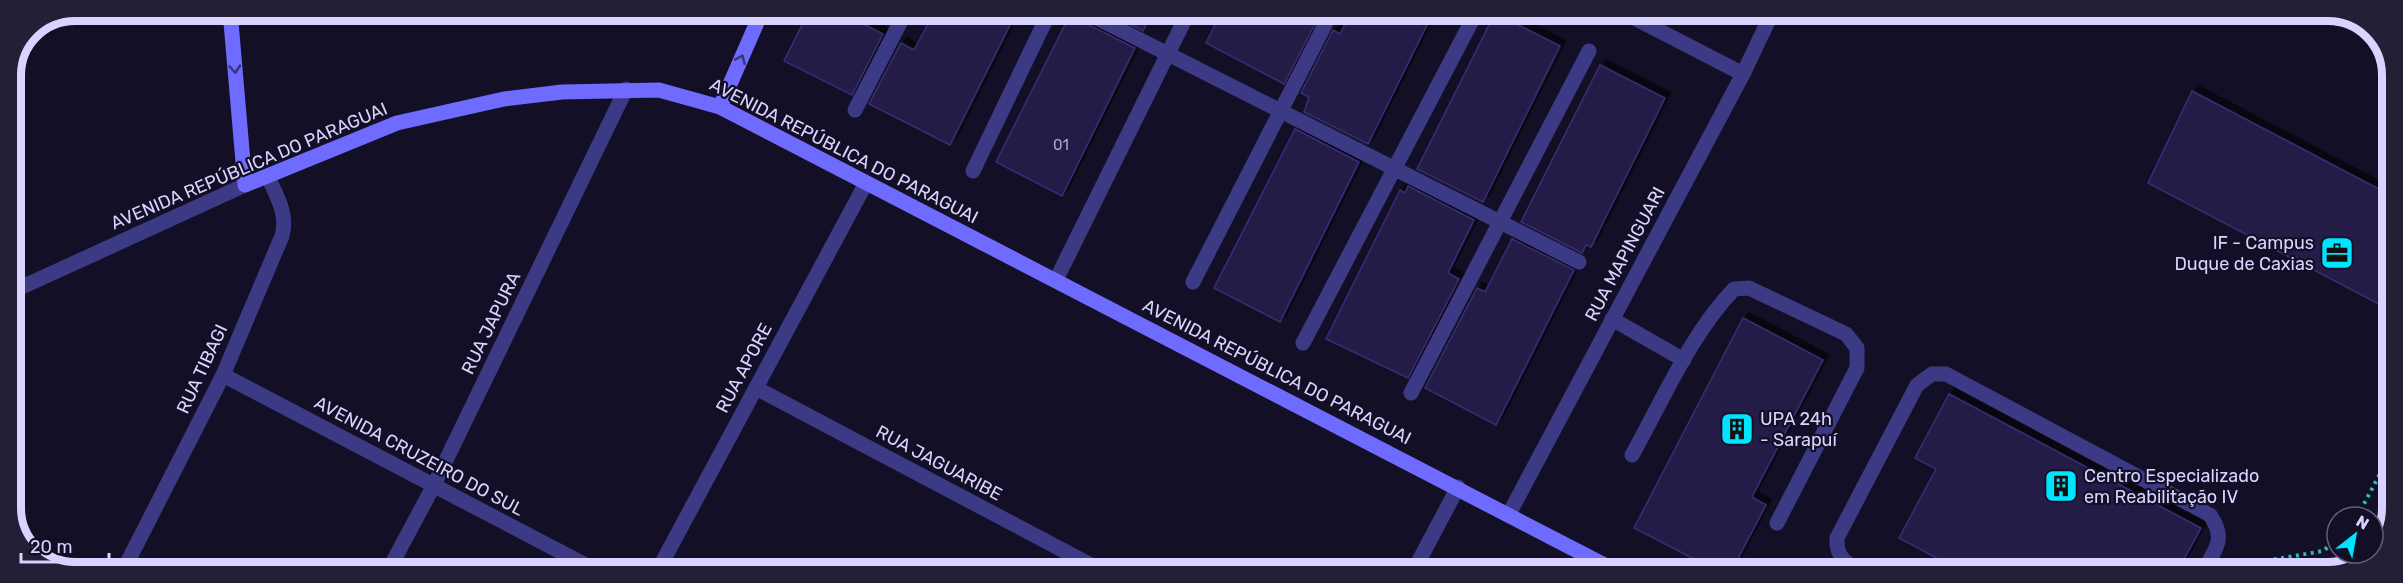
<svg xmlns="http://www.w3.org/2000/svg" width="2403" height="583" viewBox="0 0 2403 583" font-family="Rubik,sans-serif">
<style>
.building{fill:#241b47;stroke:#3b2d73;stroke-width:1.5;filter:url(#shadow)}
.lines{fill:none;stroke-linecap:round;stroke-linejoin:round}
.path{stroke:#2fb8b0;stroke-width:4;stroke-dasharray:3 4.5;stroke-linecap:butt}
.service{stroke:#3d3a85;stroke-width:15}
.minor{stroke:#3d3a85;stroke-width:15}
.tertiary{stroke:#3d3a85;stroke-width:15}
.secondary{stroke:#6f6bff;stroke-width:15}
.oneway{stroke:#38347d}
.labels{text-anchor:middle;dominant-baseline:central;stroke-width:4.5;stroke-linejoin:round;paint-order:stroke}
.number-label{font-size:15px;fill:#aca6d1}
.street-label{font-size:18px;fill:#d9d4ff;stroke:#130f26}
.poi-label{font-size:18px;fill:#d9d4ff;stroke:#130f26;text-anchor:start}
.rim{fill:none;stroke:#d9d4ff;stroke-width:8}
</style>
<defs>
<filter id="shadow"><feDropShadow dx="5.5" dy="-5.5" stdDeviation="0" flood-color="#0009"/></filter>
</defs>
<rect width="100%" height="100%" fill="#130f26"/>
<!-- building -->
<g class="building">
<path d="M809 11H838L883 34 852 95 784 61Z"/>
<path d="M935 11H1017L950 145 869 104 901 43 914 50Z"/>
<path d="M1072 11 1079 20 1135 48 1062 196 996 162Z"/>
<path d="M1105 11H1153L1143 31Z"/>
<path d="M1222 11H1296L1316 22 1284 84 1206 43Z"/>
<path d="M1352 11H1434L1368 144 1304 112 1309 97 1301 93 1333 30 1340 34Z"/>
<path d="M1495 13 1560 46 1483 202 1417 169Z"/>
<path d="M1600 65 1665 98 1591 247 1586 245 1582 253 1521 222Z"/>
<path d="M2192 91 2392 196V311L2148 183Z"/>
<path d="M1295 129 1359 162 1280 322 1214 288Z"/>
<path d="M1408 186 1474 220 1448 273 1459 279 1408 378 1326 339 1400 190 1405 193Z"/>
<path d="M1512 239 1574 270 1496 425 1425 388 1477 288 1485 292Z"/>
<path d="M1743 318 1823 360 1752 497 1766 505 1731 572H1719L1634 528Z"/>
<path d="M1949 394 2201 528 2177 572H1963L1899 538 1936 469 1915 458Z"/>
</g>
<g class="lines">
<!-- path -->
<g class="path">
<path d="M2357 517 2391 453"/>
<path d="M2257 572 2265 561 2323 551 2337 540"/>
</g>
<!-- service -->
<g class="service">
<path d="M1083 11 1579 262"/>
<path d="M855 110 906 11"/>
<path d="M973 171 1050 11"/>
<path d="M1056 280 1189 11"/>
<path d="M1193 282 1332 11"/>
<path d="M1612 319 1684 360"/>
<path d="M1303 343 1477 11"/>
<path d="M1411 393 1589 51"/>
<path d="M1632 455C1663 400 1690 335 1734 289L1749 288 1846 334 1857 348V368L1777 523"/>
<path d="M1861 572C1845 563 1836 557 1837 538L1917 385 1932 374H1946L2210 515C2227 540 2215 549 2203 572"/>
</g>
<!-- minor -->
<g class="minor">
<path d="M1621 11 1743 74"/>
<path d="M223 375 597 571"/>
<path d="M756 388 1104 572"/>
<path d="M1509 514 1743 74 1773 11"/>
<path d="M123 571 223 375 282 236C288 214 277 197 268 177"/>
<path d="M388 571 434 485 626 89"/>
<path d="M657 572 866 183"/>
<path d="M1413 572 1458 487"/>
</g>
<!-- tertiary -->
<path class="tertiary" d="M11 292 245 185"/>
<!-- secondary -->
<g class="secondary">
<path d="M230 11 245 185 397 123 504 99 562 92 659 90 720 107 1618 572"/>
<path d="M720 107 762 11"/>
</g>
</g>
<!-- one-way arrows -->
<defs><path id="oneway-chevron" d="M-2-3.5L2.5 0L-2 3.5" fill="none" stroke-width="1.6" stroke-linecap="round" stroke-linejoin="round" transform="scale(1.5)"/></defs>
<g class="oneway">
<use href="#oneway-chevron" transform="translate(741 59) rotate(-66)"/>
<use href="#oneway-chevron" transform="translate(235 69) rotate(85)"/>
</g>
<!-- icons -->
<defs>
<g id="office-square" transform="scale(1.725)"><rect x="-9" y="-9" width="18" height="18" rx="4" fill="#00e5ff" stroke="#130f26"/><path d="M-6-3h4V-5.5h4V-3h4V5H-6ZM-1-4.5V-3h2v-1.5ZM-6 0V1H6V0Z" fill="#111"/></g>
<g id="building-square" transform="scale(1.725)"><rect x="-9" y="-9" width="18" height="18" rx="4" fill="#00e5ff" stroke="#130f26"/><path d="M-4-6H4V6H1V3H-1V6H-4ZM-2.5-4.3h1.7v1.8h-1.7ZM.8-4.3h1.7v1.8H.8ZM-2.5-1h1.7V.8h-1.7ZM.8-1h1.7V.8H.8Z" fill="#111"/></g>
</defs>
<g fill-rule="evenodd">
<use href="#office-square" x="2337" y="253"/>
<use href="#building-square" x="1737" y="429"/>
<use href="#building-square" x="2061" y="486"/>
</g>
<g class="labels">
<!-- number labels -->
<g class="number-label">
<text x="1061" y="145">01</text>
</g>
<!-- street labels -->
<g class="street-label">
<text transform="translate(844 151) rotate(27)">AVENIDA REPÚBLICA DO PARAGUAI</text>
<text transform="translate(249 166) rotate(-23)">AVENIDA REPÚBLICA DO PARAGUAI</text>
<text transform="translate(1625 254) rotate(-62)">RUA MAPINGUARI</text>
<text transform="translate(491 323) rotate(-64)">RUA JAPURA</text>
<text transform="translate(744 368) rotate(-62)">RUA APORE</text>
<text transform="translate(202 369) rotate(-65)">RUA TIBAGI</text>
<text transform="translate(1277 372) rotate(27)">AVENIDA REPÚBLICA DO PARAGUAI</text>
<text transform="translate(419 456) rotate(28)">AVENIDA CRUZEIRO DO SUL</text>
<text transform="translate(939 463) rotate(28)">RUA JAGUARIBE</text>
</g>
<!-- poi labels -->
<g class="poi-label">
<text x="2314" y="243" text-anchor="end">IF - Campus<tspan x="2314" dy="21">Duque de Caxias</tspan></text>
<text x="1760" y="419">UPA 24h<tspan x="1760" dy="21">- Sarapuí</tspan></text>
<text x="2084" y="476">Centro Especializado<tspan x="2084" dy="21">em Reabilitação IV</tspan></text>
</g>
</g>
<!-- crop -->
<path d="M0 0H2403V583H0ZM75 21H2328A54 54 0 0 1 2382 75V508A54 54 0 0 1 2328 562H75A54 54 0 0 1 21 508V75A54 54 0 0 1 75 21Z" fill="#231f37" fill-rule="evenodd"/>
<path class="rim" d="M75 21H2328A54 54 0 0 1 2382 75V508A54 54 0 0 1 2328 562H75A54 54 0 0 1 21 508V75A54 54 0 0 1 75 21Z"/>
<!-- north arrow -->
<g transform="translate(2355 535) rotate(31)"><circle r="28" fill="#130f26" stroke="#625e7d" stroke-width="1.5"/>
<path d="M0-4.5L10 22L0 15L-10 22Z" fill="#00e5ff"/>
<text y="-9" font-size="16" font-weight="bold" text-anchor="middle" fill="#d9d4ff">N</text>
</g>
<!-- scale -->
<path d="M21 553v9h88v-9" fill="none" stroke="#d9d4ff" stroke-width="3"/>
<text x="30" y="553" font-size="18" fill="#d9d4ff" stroke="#130f26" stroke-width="4.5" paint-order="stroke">20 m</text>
</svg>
